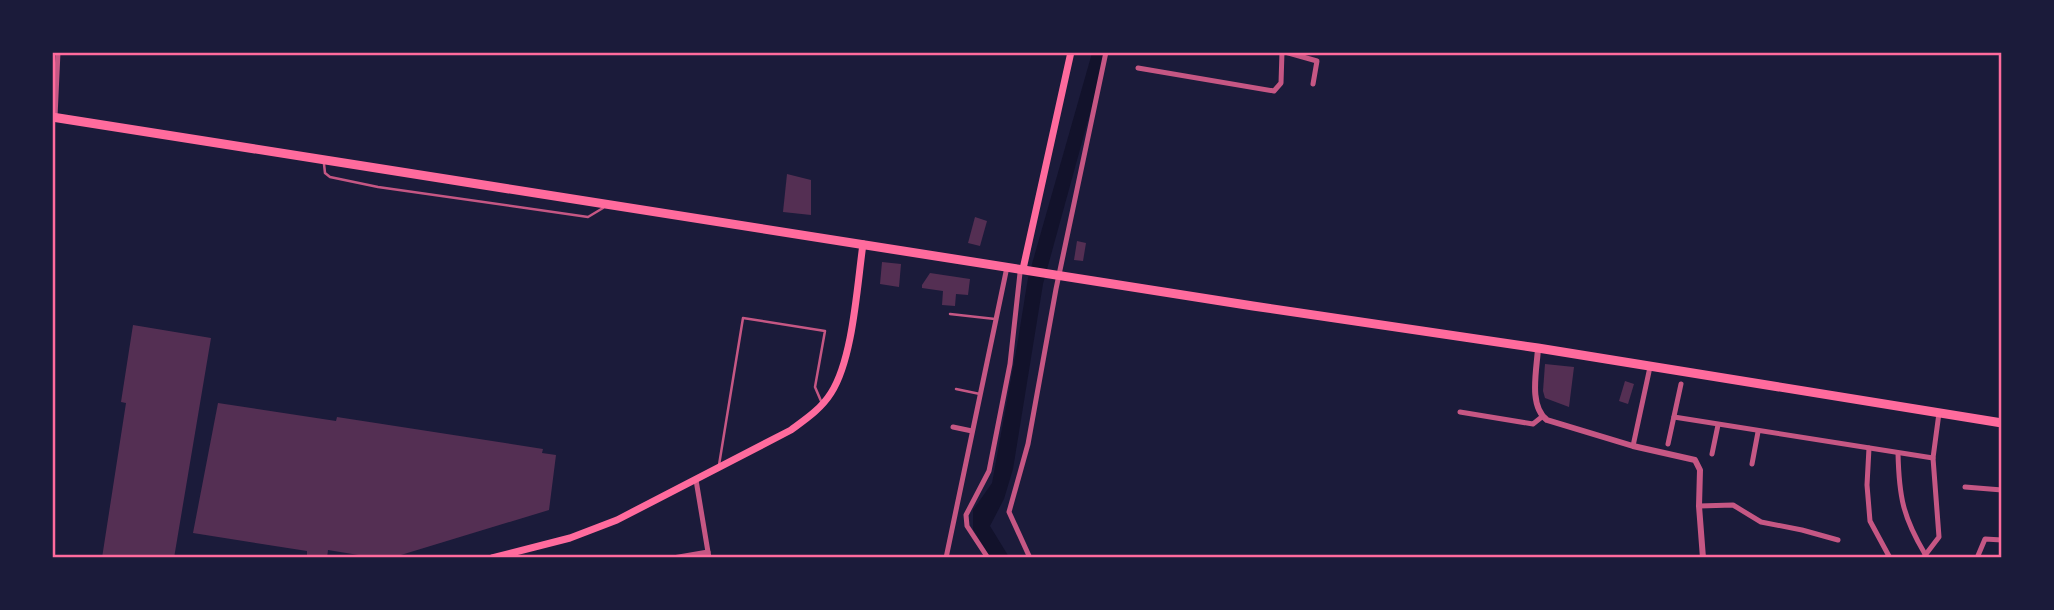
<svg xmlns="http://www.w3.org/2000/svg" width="2054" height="610" viewBox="0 0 2054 610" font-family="Manrope,sans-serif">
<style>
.water{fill:#12122b}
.building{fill:#542f53}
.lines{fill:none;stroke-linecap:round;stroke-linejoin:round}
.service{stroke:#c65784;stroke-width:2.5}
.minor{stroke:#c65784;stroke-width:5}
.tertiary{stroke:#c65784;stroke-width:6}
.secondary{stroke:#ff6b9d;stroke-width:7}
.trunk{stroke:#ff6b9d;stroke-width:9}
.neatline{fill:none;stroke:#ff6b9d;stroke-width:2.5}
</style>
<rect width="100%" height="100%" fill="#1b1b3a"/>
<!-- water -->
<path class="water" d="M1092 53H1105L1101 73 1043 284 1013 469 1004 499 990 526 1009 557H990L973 529V510L992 483 1017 346 1028 278Z"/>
<!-- building -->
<g class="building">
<path d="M787 174 811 180V215L783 212Z"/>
<path d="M975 217 987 221 980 246 968 243Z"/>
<path d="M1077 241 1086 243 1083 261 1074 260Z"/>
<path d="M882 262 901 264 899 287 880 284Z"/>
<path d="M930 273 970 279 968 295 956 294 955 306 942 305 943 291 922 288V285Z"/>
<path d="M133 325 211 338 174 558H102L126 403 121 402Z"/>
<path d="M1545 364 1574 367 1569 407 1545 398 1543 391Z"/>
<path d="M1625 381 1634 384 1628 404 1619 401Z"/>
<path d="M218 403 336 421 337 417 543 449 542 453 556 455 549 510 391 558H377L328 550 327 558H307V551L193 533Z"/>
</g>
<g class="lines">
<!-- service -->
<g class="service">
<path d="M324 164 325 173 330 177 378 187 588 217 603 208"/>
<path d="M950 314 995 319"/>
<path d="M956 389 980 394"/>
<path d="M719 465 743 318 825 331 815 387 821 401"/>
</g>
<!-- minor -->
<g class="minor">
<path d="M1285 52 1317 61 1313 84"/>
<path d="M1138 68 1274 91 1281 83 1282 52"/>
<path d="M55 117 58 52"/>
<path d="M1460 412 1533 424 1543 416"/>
<path d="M1674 417 1933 458"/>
<path d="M953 427 972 431"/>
<path d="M1668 444 1681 384"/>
<path d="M1633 446 1650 367"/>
<path d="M1869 448 1867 485 1870 521 1890 558"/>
<path d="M1898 453C1899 497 1903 517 1925 554"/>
<path d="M1712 454 1718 425"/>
<path d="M1752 464 1758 432"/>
<path d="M696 480 709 558"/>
<path d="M1965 487 2002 490"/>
<path d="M1699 506 1733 505 1761 522 1802 530 1838 540"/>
<path d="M673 558 708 552"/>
<path d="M946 558 1007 267"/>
<path d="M988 558 967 526 966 515 989 471 1010 364 1020 273 1023 270"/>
<path d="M1030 558 1009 512 1028 444 1056 289 1106 52"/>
<path d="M1923 558 1939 537 1933 458 1939 413"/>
<path d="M1977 558 1985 539 2002 540"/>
</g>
<!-- tertiary -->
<path class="tertiary" d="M1538 348C1537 369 1528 406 1547 420L1633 446 1695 460 1700 470 1699 506 1703 558"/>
<!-- secondary -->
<g class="secondary">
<path d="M1023 269 1071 52"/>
<path d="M492 558 570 538 617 520 791 430C806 419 821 409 831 393 853 359 857 286 863 244"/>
</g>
<!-- trunk -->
<path class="trunk" d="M52 117 1253 306 1538 348 2002 423"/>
</g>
<!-- border -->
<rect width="2054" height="610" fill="none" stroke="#1b1b3a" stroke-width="108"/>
<rect x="54" y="54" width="1946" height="502" class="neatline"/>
</svg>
